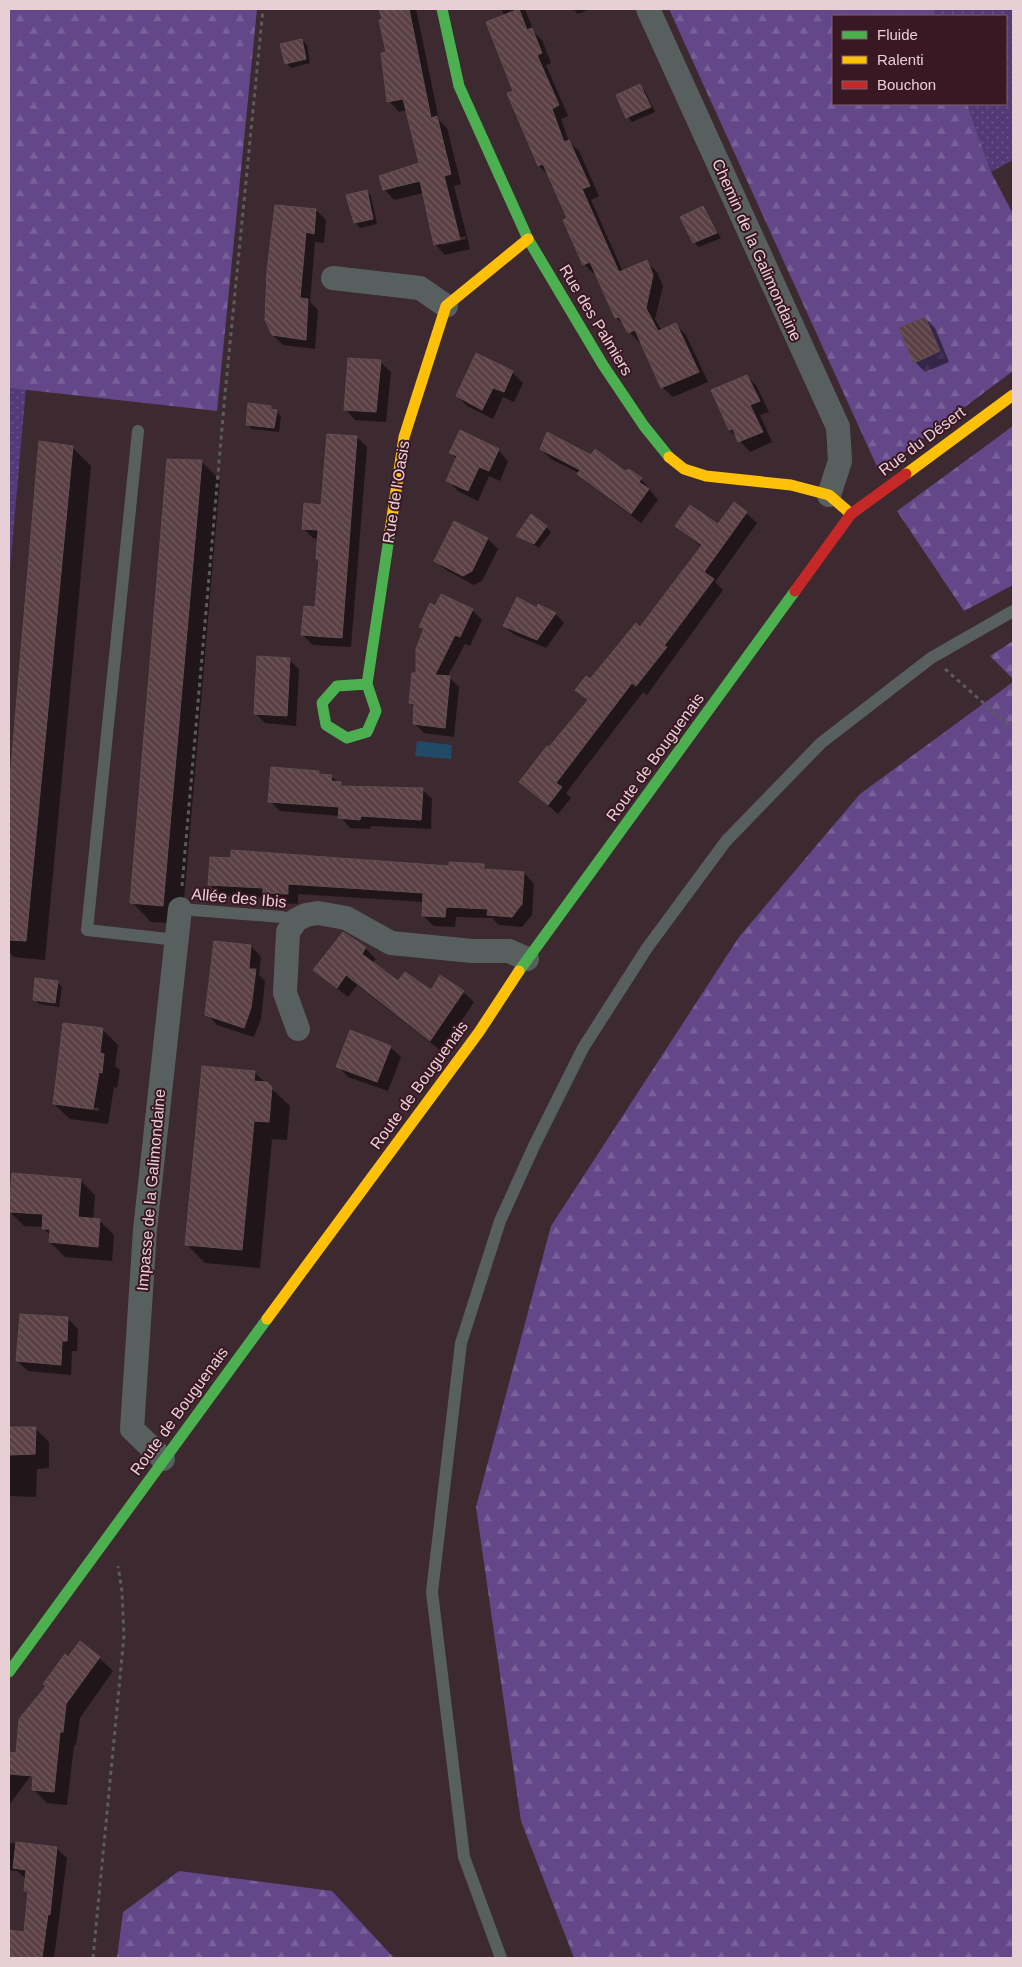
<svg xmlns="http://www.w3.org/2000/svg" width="1022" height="1967" viewBox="0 0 1022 1967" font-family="Arial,sans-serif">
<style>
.grass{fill:url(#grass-dots)}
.forest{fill:url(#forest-firs)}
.water{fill:#214a66}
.shadow{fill:#0007;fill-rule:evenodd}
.building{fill:url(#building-back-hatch);stroke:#604e52}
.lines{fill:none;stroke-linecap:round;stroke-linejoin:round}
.path{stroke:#5b5d5d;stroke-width:3;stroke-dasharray:4 4;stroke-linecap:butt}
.lane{stroke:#58605f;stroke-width:12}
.street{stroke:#58605f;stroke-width:24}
.fast{stroke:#4caf50;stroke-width:11}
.slow{stroke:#ffc107;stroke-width:11}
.jam{stroke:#c62828;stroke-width:11}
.labels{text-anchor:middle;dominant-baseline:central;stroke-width:4;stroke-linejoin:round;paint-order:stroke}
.street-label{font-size:16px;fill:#e7cfd5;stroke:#3a1823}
</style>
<defs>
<pattern id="grass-dots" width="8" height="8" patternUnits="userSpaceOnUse" patternTransform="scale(1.25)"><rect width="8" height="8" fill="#533976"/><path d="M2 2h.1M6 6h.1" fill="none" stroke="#6c5589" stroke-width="1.8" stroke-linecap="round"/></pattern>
<pattern id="forest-firs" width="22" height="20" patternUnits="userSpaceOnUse" patternTransform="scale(1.25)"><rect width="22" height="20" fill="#634789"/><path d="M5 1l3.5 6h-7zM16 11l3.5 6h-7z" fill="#796099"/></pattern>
<pattern id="building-back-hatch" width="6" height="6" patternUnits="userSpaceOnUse" patternTransform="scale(1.25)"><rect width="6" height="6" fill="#5a4045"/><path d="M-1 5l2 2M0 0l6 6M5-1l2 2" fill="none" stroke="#725b5f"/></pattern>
</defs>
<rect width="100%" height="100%" fill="#3d2930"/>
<!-- grass -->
<g class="grass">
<path d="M934 9H1013V160L991 172 967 104H1006V16H936Z"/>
<path d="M9 388 26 389 9 580Z"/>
</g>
<!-- forest -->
<g class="forest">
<path d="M9 9H257L217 411 9 388Z"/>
<path d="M669 9H934L936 16H833V104H967L991 172 1013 214V371L879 471Z"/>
<path d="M1013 426V585L964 611 897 511Z"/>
<path d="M1013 641V679L990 656Z"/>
<path d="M1013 682V1958H574L521 1821 476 1507 551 1226 739 937 860 794Z"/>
<path d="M179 1871 332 1891 394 1958H117L123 1912Z"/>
</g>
<!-- water -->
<path class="water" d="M417 741 452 745 451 759 415 756Z"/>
<!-- shadow -->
<g class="shadow">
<path d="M379 9H416L439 120 447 128 461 184 454 186 470 249 445 255 435 244 423 193 394 200 384 189 421 164 408 110 399 112 389 101 387 53ZM466 236V239L441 245V242Z"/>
<path d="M501 9H525L534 32 542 40 551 63 546 65 568 116 561 119 569 142 579 151 599 196 591 200 623 272 646 262 657 272 663 286 655 319 662 331 676 325 686 335 708 382 673 397 662 387 642 341 639 342 616 317 597 273 594 274 584 264 569 219 549 176 539 166 514 92 505 16Z"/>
<path d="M573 9H591L578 14Z"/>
<path d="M302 40 307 45 310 63 291 68 286 63Z"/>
<path d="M640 86 645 91 655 112 632 122 628 117Z"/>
<path d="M366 191 371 196 377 224 360 228 356 223 348 196Z"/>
<path d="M703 208 721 238 699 247 694 242Z"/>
<path d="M316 210 326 220 324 243 315 242 310 302 318 310 315 349 283 345 273 335 268 271Z"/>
<path d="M925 318 935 328 949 362 925 372 915 362Z"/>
<path d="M477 354 512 372 523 383 514 402 503 397 493 419 467 406 457 396Z"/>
<path d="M380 362 391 372 386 422 355 420 345 409Z"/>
<path d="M747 376 757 387 769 412 760 415 772 442 750 452 730 430Z"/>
<path d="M271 407 281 416 279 432 252 429 247 424Z"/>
<path d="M357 437 367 447 351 647 313 645 302 635 317 608 320 561 317 558 318 539 313 538 303 528 322 506Z"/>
<path d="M40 442 72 447 91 466 45 960 14 957 9 952V785Z"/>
<path d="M541 449 641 479 658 500 641 523 588 483 579 473 551 459Z"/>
<path d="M498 450 508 461 500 481 489 476 478 501 458 491 448 481 457 459 451 453Z"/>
<path d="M201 461 220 480 182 924 151 922 132 902Z"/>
<path d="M746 513 757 523 715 582 723 590 647 695 643 692 566 793 571 798 558 814 520 782 588 701 577 690 591 681 641 629 702 547 676 526 718 525Z"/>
<path d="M454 522 488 539 498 549 482 581 474 585 446 570 436 561Z"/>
<path d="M546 527 551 532 539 548 518 535Z"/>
<path d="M539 606 556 614 564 623 546 648 513 634 504 626 537 609Z"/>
<path d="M435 607 472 610 482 620 470 646 465 644 448 676 459 687 454 737 424 733 414 723 415 708 410 702 425 630 420 626Z"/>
<path d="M289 660 299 669 296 726 265 723 255 713Z"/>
<path d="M319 772 323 776H331L344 787 422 789 432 799 431 829 371 826 370 829 350 828 340 816 280 811 270 801Z"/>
<path d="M483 866 489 871 524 873 534 884 532 915 522 927 499 925 492 918 456 917 455 927 434 926 423 916 424 902 298 894V904L274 903 270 898 220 895 210 885Z"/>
<path d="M343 934 365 948 376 959 372 963 398 983 431 991 441 977 463 992 474 1002 441 1051 357 985 348 997 315 970Z"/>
<path d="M251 946 261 957 259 975 265 981 261 1019 254 1037 217 1025 207 1014Z"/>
<path d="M57 982 62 987 59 1007 39 1004 34 999Z"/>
<path d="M103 1030 118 1045 115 1066 120 1070 117 1088 114 1087 108 1124 70 1119 54 1104ZM70 1105 99 1108V1111L70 1107Z"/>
<path d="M390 1047 401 1057 388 1091 348 1077 338 1066Z"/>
<path d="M254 1072 290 1106 287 1140 272 1139 260 1268 205 1263 186 1244Z"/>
<path d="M80 1180 95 1195 93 1220H99L114 1235 112 1261 65 1257 50 1242 51 1236 42 1227 24 1226 10 1212Z"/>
<path d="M68 1319 78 1329 77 1351H72L71 1375 28 1371 17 1361Z"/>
<path d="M9 1428H35L49 1442V1468L37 1469 36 1497 9 1496Z"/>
<path d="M68 1658H99L113 1671 80 1718 76 1745H74L67 1805 47 1803 33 1789 35 1770 9 1805V1754H17Z"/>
<path d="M9 1843 56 1848 67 1858 54 1958H9V1931L25 1933 29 1894 25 1890 26 1879 17 1871 9 1870Z"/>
</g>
<!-- building -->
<g class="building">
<path d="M379 9H409L431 118 437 116 451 174 444 176 460 239 434 245 420 181 383 190 379 176 419 163 403 99 387 102 381 53 386 52 379 20 382 19Z"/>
<path d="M519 9 527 30 532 28 542 53 537 55 559 105 552 109 564 142 569 140 590 186 582 189 619 272 647 260 653 275 646 308 658 331 676 323 699 372 661 388 635 330 628 333 619 317 615 318 590 262 583 265 563 220 567 218 543 164 538 166 507 93 513 91 486 22Z"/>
<path d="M302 39 306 59 285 64 280 44Z"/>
<path d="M640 84 651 107 626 118 616 95Z"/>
<path d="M367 190 373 219 354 223 346 195Z"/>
<path d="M275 205 316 209 314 234 306 232 300 298 308 299 306 340 272 335 265 320 267 271Z"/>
<path d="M703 206 717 233 693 243 680 217Z"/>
<path d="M925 317 940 351 914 363 899 328Z"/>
<path d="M476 353 513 371 504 392 493 388 482 410 456 396Z"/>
<path d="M348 358 381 360 376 412 344 410Z"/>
<path d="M747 375 760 401 750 405 763 432 738 442 733 429 729 430 711 390Z"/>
<path d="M248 403 271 406V409L277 410 274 428 246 425Z"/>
<path d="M460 430 499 449 489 471 479 467 468 491 446 481 457 456 449 453Z"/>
<path d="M547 432 591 455 595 449 625 471 629 469 642 478 639 482 649 489 631 514 577 474 580 470 540 449Z"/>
<path d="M327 434 357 436 342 638 301 635 304 606 315 607 319 559H316L318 530 302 529 304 503 321 505Z"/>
<path d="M39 441 73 446 26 941 9 940V790Z"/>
<path d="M167 459 202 460 163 906 130 903Z"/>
<path d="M734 502 747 512 704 572 714 579 664 646 667 647 636 686 632 683 556 783 562 787 548 805 519 782 547 746 549 747 588 700 575 690 586 676 590 679 636 623 640 627 702 545 675 526 690 505 718 524Z"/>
<path d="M531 514 547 526 534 544 516 536Z"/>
<path d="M454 521 488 538 472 571 463 576 434 561Z"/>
<path d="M441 594 473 609 460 637 455 635 435 675 450 676 445 728 413 724 414 704 409 703 412 673H416V649L424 628 419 627 430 603 435 606Z"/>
<path d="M517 597 537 608 538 604 556 613 537 640 503 626Z"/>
<path d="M257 656 290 658 287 716 254 714Z"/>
<path d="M271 767 319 771V774L332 775 331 781 341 782V786L423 788 421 820 361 816 360 820 338 818 339 807 268 802Z"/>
<path d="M231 850 449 866V862L484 864V869L524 872 522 904 512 917 487 915 488 909 446 907 445 917 422 916 423 893 288 884V894L263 893V888L208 885 210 857 231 858Z"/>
<path d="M343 932 366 947 362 954 398 981 405 972 431 990 440 975 464 991 430 1041 346 975 337 988 313 970Z"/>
<path d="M214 941 251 945 249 969H256L251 1008 244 1028 205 1015Z"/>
<path d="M35 978 58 981 55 1003 33 1000Z"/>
<path d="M63 1023 103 1028 100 1053 104 1054 102 1073 99 1072 93 1109 53 1104Z"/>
<path d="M350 1030 391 1046 377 1082 336 1067Z"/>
<path d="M202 1066 255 1071 254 1081 267 1082 272 1087 269 1122 254 1121 242 1250 185 1245Z"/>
<path d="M12 1173 81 1179 78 1217 100 1219 98 1247 49 1242 50 1229H42L43 1214 9 1212Z"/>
<path d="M20 1314 68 1317 67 1341H62L61 1365 16 1361Z"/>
<path d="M9 1427H36L35 1454 9 1455Z"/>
<path d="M80 1641 100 1657 66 1704 63 1732H60L54 1792 32 1790 33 1776 9 1774V1752L16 1753 19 1719 46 1686 43 1684 65 1654 68 1657Z"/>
<path d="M16 1842 57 1847 50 1915 48 1914 42 1958H9V1930L24 1932 28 1891H24L26 1870 13 1868Z"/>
</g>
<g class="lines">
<!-- path -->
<g class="path">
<path d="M945 669 1013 729"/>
<path d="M182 886 225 394 263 9"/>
<path d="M93 1958 124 1636 122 1591 118 1566"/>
</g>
<!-- lane -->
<g class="lane">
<path d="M138 431 87 930 177 940"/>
<path d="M180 909 282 917 296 920"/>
<path d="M501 1958 464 1857 432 1592 461 1343 500 1221 534 1146 583 1048 647 948 726 841 821 743 931 658 1013 611"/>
</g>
<!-- street -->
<g class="street">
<path d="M648 9 838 427 840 461 829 495"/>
<path d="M333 278 420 288 446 306"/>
<path d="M298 1029 285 993 288 932 296 920 306 915 318 913 346 918 391 943 472 951H509L527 959"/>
<path d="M163 1459 132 1429 145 1230 180 909"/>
</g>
<!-- fast -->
<g class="fast">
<path d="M442 9 459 86 528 239 603 365 644 426 669 457"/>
<path d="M367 684 337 686 322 703 326 725 347 738 367 732 376 711 367 684 390 531"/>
<path d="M519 971 795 591"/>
<path d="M9 1672 267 1319"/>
</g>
<!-- slow -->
<g class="slow">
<path d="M669 457 684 469 706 476 791 485 829 495 851 514"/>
<path d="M906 474 1013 395"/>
<path d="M390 531 404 437 446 306 528 239"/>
<path d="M267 1319 479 1032 519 971"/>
</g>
<!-- jam -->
<path class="jam" d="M795 591 851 514 906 474"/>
</g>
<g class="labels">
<!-- street labels -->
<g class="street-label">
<text transform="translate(757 250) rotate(66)">Chemin de la Galimondaine</text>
<text transform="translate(596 320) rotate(59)">Rue des Palmiers</text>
<text transform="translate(922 441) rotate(-37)">Rue du Désert</text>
<text transform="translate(396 492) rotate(-81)">Rue de l'Oasis</text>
<text transform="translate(655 757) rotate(-54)">Route de Bouguenais</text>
<text transform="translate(239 898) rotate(5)">Allée des Ibis</text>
<text transform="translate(419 1085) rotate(-54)">Route de Bouguenais</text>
<text transform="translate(151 1190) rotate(-85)">Impasse de la Galimondaine</text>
<text transform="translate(179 1411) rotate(-54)">Route de Bouguenais</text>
</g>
</g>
<!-- border -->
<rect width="1022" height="1967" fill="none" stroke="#e7cfd5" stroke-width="20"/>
<!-- legend -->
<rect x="832" y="15" width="175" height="90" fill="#3a1823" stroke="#7f616a"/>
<rect x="842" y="31" width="25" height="8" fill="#4caf50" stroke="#7f616a"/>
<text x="877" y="40" font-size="15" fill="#e7cfd5">Fluide</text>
<rect x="842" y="56" width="25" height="8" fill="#ffc107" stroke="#7f616a"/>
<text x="877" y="65" font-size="15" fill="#e7cfd5">Ralenti</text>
<rect x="842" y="81" width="25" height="8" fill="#c62828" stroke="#7f616a"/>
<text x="877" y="90" font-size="15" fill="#e7cfd5">Bouchon</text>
</svg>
